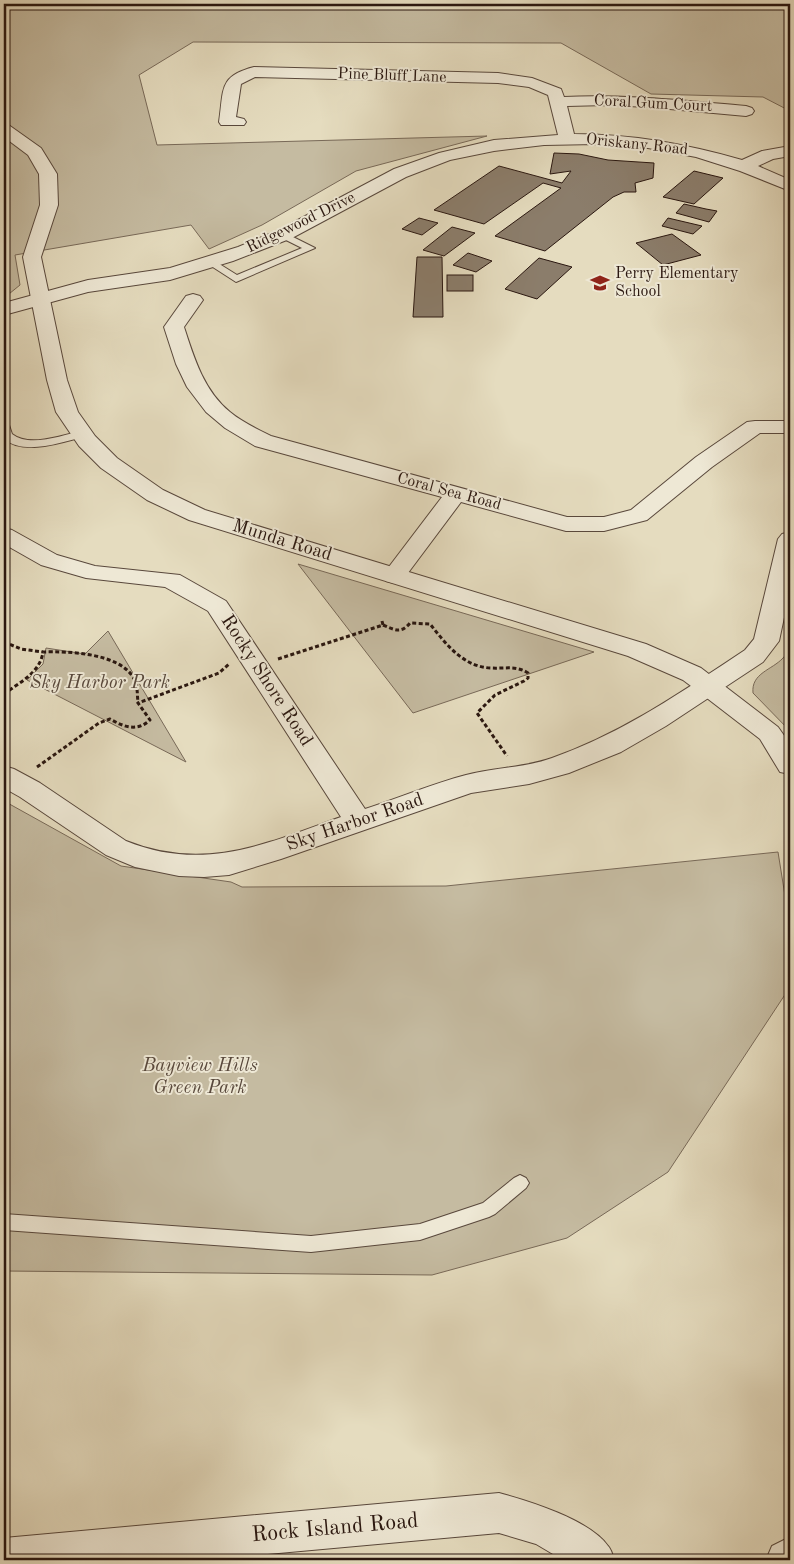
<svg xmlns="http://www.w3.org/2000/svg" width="794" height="1564" viewBox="0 0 794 1564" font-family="'Old Standard TT',serif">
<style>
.green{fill:#c5bba1;stroke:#786958}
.building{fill:#8b7d6b;stroke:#2a1710}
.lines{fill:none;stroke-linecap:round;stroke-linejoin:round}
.service-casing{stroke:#59483c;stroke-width:2}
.minor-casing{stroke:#59483c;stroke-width:2}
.tertiary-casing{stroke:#59483c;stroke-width:2}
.path{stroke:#2a1710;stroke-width:3;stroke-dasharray:4 2.5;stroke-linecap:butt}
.service{fill:#eee8d5;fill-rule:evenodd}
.minor{fill:#eee8d5;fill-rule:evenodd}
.tertiary{fill:#eee8d5;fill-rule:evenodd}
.labels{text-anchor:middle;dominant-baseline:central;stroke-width:4;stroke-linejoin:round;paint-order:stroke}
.far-street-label{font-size:16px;fill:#2a1710;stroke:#eee8d5}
.far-poi-label{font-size:16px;fill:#2a1710;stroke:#eee8d5;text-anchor:start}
.street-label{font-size:19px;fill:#2a1710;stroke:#eee8d5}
.park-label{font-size:19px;font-style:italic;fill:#58483c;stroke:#eee8d5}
.near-street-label{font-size:22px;fill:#2a1710;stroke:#eee8d5}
</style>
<rect width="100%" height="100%" fill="#e5dcbf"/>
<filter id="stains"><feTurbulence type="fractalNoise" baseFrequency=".004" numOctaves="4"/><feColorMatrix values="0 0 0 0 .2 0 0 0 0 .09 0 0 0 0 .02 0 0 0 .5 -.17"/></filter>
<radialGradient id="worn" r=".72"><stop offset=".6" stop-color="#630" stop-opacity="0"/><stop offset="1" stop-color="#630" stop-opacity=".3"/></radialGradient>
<!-- green -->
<g class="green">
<path d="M4 4H790V111L763 97 651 94 561 43 193 42 139 75 157 145 487 136 356 171 262 225 209 249 191 225 15 255 20 285 4 298Z"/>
<path d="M298 564 594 652 413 713Z"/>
<path d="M108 631 186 762 27 680 43 664 46 648 85 654Z"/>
<path d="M790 648V731L753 693C751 673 772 670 783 658 786 655 788 651 790 648Z"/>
<path d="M4 801 121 866 231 882 242 887 446 886 778 852 790 927V987L668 1172 567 1238 432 1275 4 1271Z"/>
</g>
<!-- building -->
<g class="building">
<path d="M554 153 579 154 608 160 654 163 653 178 635 183 636 192H624L613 197 545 251 495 236 561 188 543 183 484 224 434 210 499 166 562 183 571 171 550 174Z"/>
<path d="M694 171 723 178 694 204 663 197Z"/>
<path d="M684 204 706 209 717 211 709 222 676 213Z"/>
<path d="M419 218 438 223 422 235 402 229Z"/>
<path d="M668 218 702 226 693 234 662 226Z"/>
<path d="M452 227 475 233 444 256 423 250Z"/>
<path d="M672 234 701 255 663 265 636 243Z"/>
<path d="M468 253 492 261 476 272 453 265Z"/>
<path d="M417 257H442L443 317H413Z"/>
<path d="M539 258 572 267 537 299 505 289Z"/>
<rect x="447" y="275" width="26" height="16"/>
</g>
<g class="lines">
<!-- service casing -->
<g class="service-casing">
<g id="service">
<path d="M283 232 315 248 236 282 205 262 210 259 213 260 237 275 302 248 280 237 278 235Z"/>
<path d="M4 422 9 425 12 434C30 448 62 435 82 431L87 434 86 436C62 442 25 456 4 439Z"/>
<path d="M520 1175 526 1178 529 1183 526 1188 495 1214 489 1217 420 1240 311 1252 4 1230V1214L311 1236 420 1224 483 1203 514 1178Z"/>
</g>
</g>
<!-- minor casing -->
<g class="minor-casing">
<g id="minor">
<path d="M254 67 498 73 532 78 561 89 564 97C625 94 685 101 746 106L752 108 754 111 752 114 746 116 648 107 607 105 567 106 574 134C632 134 687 144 742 160L762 151 790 146V156L773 159 758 166 790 180V191L740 171 696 157 648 148 596 144 544 145 494 151 450 160 406 177 292 238 233 261 170 280 88 292 4 315V303L88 280 170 268 238 247 279 230 394 169 439 153 494 140 558 135 548 95 529 87 498 83 255 77 241 84 236 117 244 119 246 122 244 125H221L219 122C224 90 218 76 254 67Z"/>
<path d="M193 294 200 296 203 300 184 327C194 358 204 391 230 412 242 422 257 429 271 436L567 517H604L631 510 696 457 747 422 755 421H790V433H760L712 467 647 520 604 531H566L461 502 402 581 394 583 386 581 382 576 442 497 255 446 225 428 206 412 187 387 176 364 164 327 186 296Z"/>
<path d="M4 528 12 530 57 555 95 566 180 575 226 601 365 809C399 798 432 784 466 775 495 767 525 768 552 758 623 733 683 691 745 650L754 639 778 539 782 534 790 532V589L779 641 763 662 666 726 621 752 569 773 529 784 471 793 281 859 229 875 204 877 179 876 135 867 106 855 20 797 4 788V766L14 769 40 783 126 841C205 873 267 843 341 817L208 611 165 587 86 578 41 565 4 544Z"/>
<path d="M499 1493C529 1501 590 1520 608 1546 611 1549 613 1556 614 1560H563L536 1544 499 1533 201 1560H4V1538Z"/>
</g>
</g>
<!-- tertiary casing -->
<g class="tertiary-casing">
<g id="tertiary">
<path d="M4 124 10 126 41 148 57 174 58 205 41 257 67 380 78 412 95 436 117 458 163 490 205 510 646 644 701 668 778 727 790 744V774L780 772 760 739 699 692 683 680 628 656 189 520 147 500 101 468 79 446 56 412 47 380 23 257 40 205 39 174 28 155 4 137Z"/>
<path d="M790 1537V1560H766L772 1546Z"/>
</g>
</g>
<!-- path -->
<g class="path">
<path d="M383 625C395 630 401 634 410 623L430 624C446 644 463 667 491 668 504 669 516 665 528 673V678L524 681 495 695 477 713 507 756"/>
<path d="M4 642 21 649 43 652"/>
<path d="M278 659 383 625 382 621"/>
<path d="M4 694C20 682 40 673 43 652 68 651 118 653 133 677 138 684 137 694 138 703"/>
<path d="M37 767 99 723 110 719C124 727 137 732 150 720L138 703 219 673 229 664"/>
</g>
<!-- service -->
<use href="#service" class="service"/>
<!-- minor -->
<use href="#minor" class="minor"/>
<!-- tertiary -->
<use href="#tertiary" class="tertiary"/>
</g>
<!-- icons -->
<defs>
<g id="school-bare" transform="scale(1.5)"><path d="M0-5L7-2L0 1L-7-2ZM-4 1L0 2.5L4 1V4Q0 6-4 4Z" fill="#8f2418" stroke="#eee8d5" stroke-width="2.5" paint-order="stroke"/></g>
</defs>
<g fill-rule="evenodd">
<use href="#school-bare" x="600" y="283"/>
</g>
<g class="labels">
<!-- far-street labels -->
<g class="far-street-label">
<text transform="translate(392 76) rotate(2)">Pine Bluff Lane</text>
<text transform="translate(653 104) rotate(3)">Coral Gum Court</text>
<text transform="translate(637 145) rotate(6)">Oriskany Road</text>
<text transform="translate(301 223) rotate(-26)">Ridgewood Drive</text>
<text transform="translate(449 492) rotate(15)">Coral Sea Road</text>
</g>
<!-- far-poi labels -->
<g class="far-poi-label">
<text x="615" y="274">Perry Elementary<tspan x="615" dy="18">School</tspan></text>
</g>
<!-- street labels -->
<g class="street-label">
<text transform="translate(282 541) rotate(17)">Munda Road</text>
<text transform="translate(266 681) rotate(57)">Rocky Shore Road</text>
<text transform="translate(355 823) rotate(-19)">Sky Harbor Road</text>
</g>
<!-- park labels -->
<g class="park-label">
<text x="100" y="683">Sky Harbor Park</text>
<text x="200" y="1066">Bayview Hills<tspan x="200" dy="22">Green Park</tspan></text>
</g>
<!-- near-street labels -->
<g class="near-street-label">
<text transform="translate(335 1528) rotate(-5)">Rock Island Road</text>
</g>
</g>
<!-- margin -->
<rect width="794" height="1564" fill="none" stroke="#e5dcbf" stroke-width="20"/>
<rect x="5" y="5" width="784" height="1554" fill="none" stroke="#2a1710" stroke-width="2.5"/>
<rect x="10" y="10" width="774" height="1544" fill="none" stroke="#2a1710"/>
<rect width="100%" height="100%" filter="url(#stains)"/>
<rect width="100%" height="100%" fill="url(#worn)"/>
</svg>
